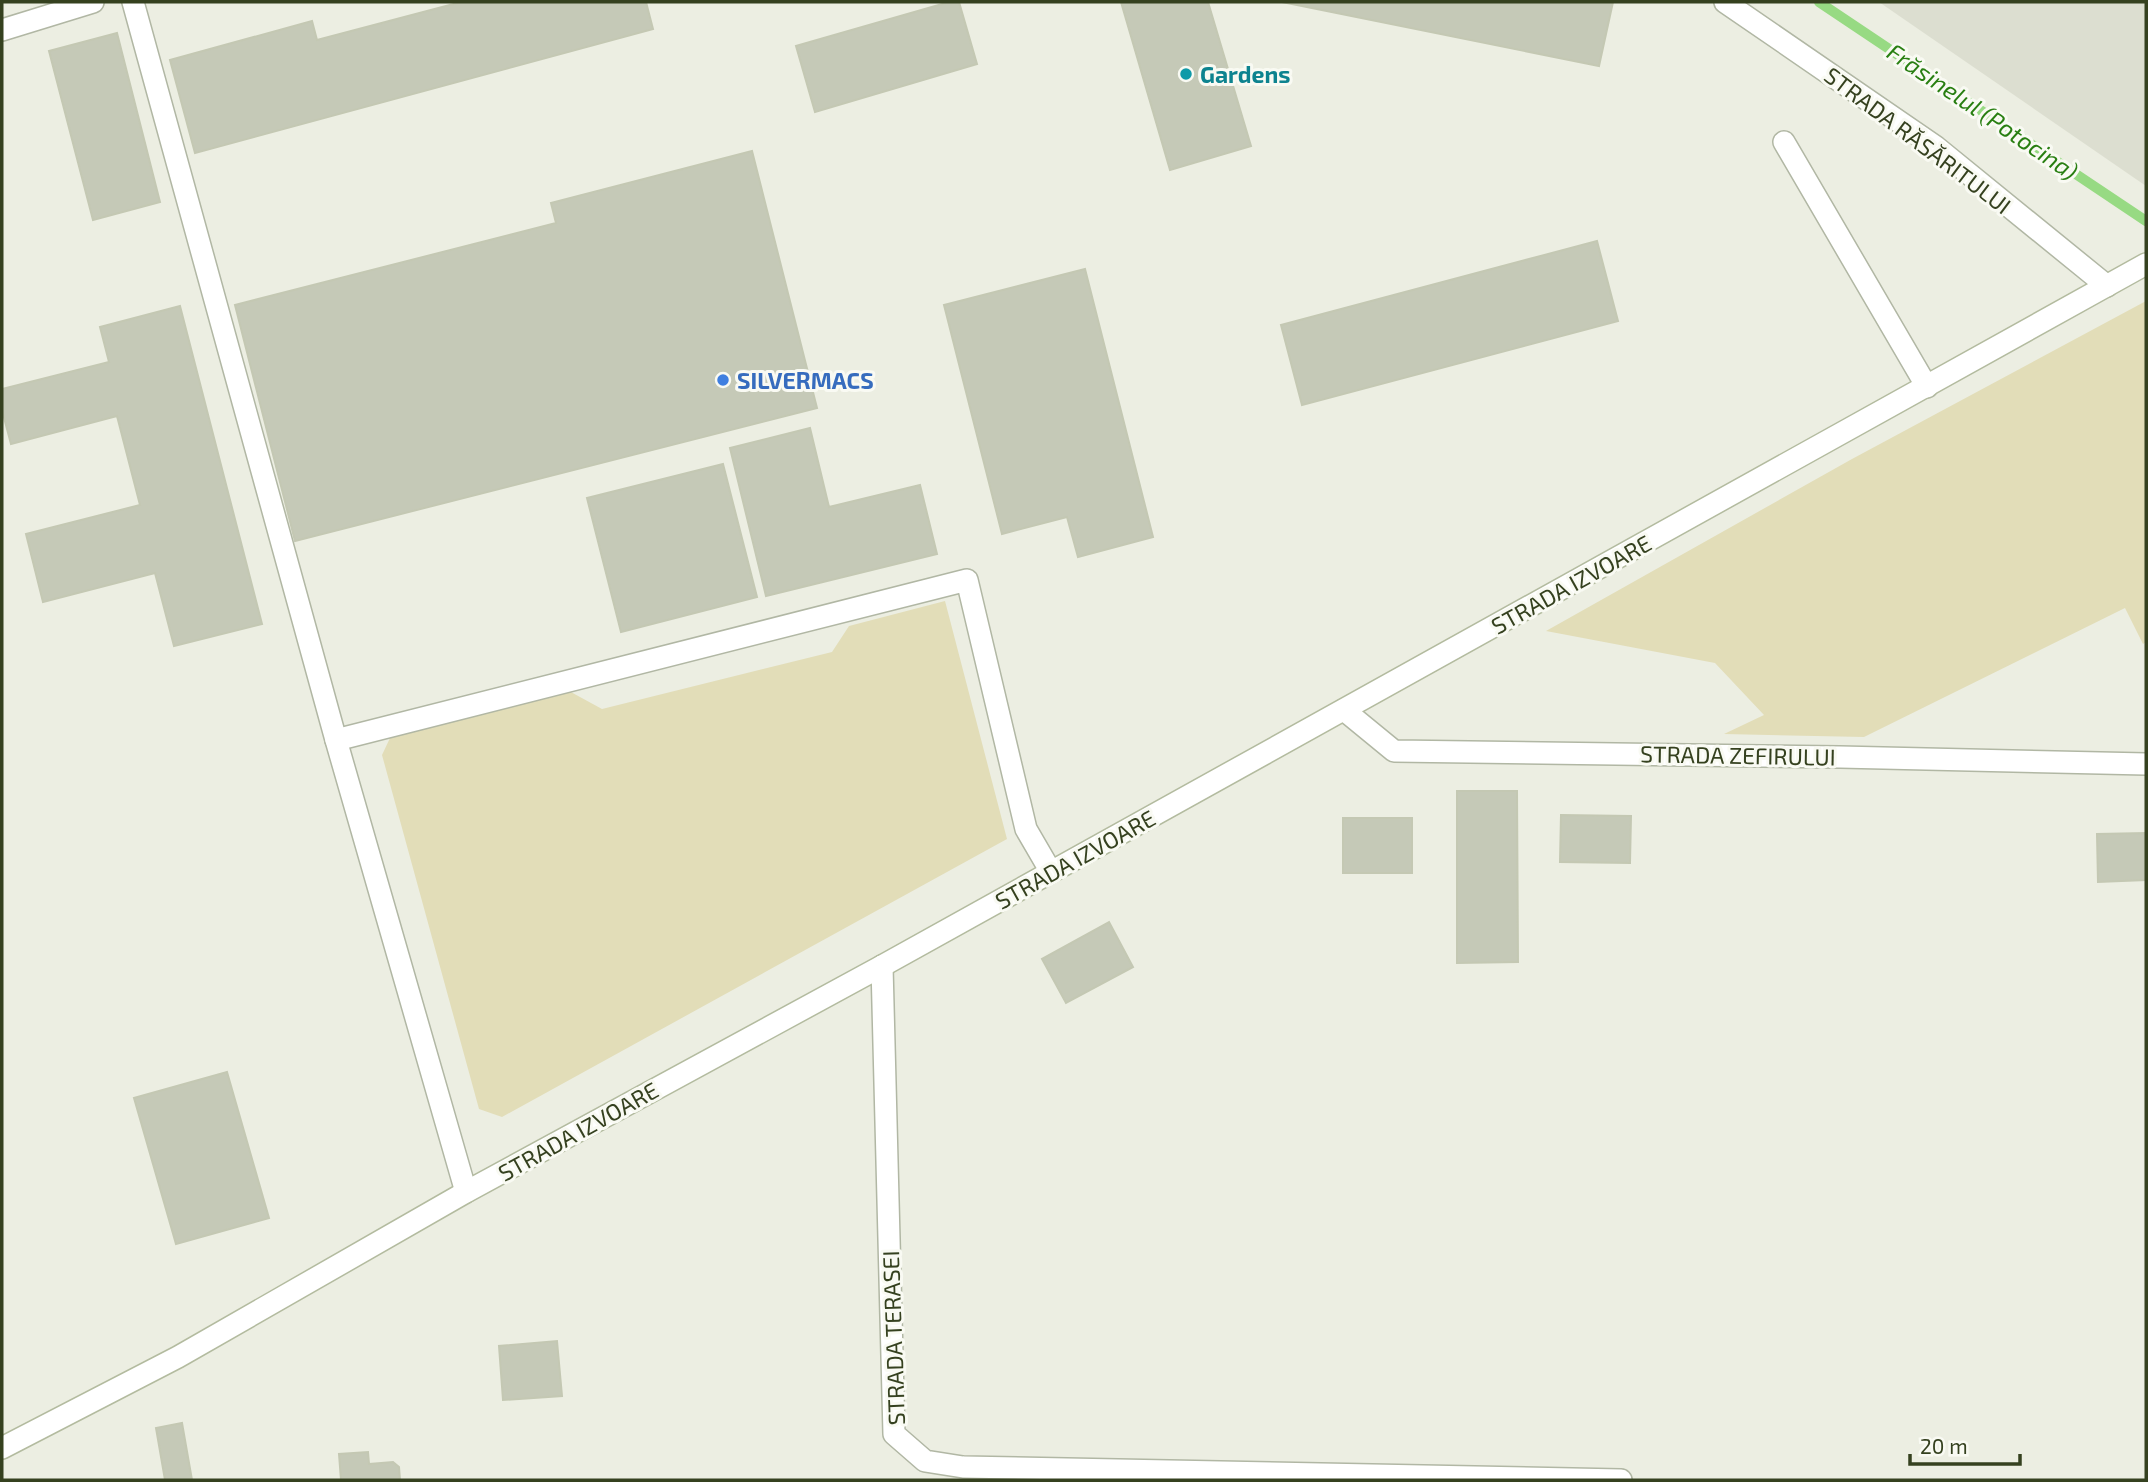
<svg xmlns="http://www.w3.org/2000/svg" width="2148" height="1482" viewBox="0 0 2148 1482" font-family="'Exo 2',sans-serif">
<style>
.built{fill:#dcded0}
.green{fill:#e2ddb8}
.lines{fill:none;stroke-linecap:round;stroke-linejoin:round}
.stream{stroke:#97da83;stroke-width:10}
.building{fill:#c5c9b7;stroke:#c4c8b3;stroke-width:2}
.lane-casing{stroke:#b1b7a4;stroke-width:24}
.street-casing{stroke:#b1b7a4;stroke-width:24}
.secondary-casing{stroke:#b3bb9f;stroke-width:24}
.lane{stroke:#fff;stroke-width:21}
.street{stroke:#fff;stroke-width:21}
.secondary{stroke:#fff;stroke-width:21}
.culture-dot{fill:#0f9aa8;stroke:#f9faf3;stroke-width:2.5}
.shop-dot{fill:#3f7fe0;stroke:#f9faf3;stroke-width:2.5}
.labels{text-anchor:middle;dominant-baseline:central;stroke-width:6;stroke-linejoin:round;paint-order:stroke}
.culture-label{font-size:23px;font-weight:bold;fill:#0d838f;stroke:#f9faf3;text-anchor:start}
.street-label{font-size:23px;fill:#35411f;stroke:#f9faf3}
.shop-label{font-size:23px;font-weight:bold;fill:#366cbe;stroke:#f9faf3;text-anchor:start}
.water-label{font-size:24px;font-style:italic;fill:#297f12;stroke:#f9faf3}
</style>
<rect width="100%" height="100%" fill="#eceee2"/>
<!-- built -->
<path class="built" d="M1879 2H2146V186Z"/>
<!-- green -->
<g class="green">
<path d="M2146 301V642L2143 644 2125 608 1864 737 1724 734 1764 715 1715 663 1546 631 1852 459Z"/>
<path d="M945 601 1007 839 502 1117 479 1109 382 755 390 738 569 691 602 709 832 652 849 626Z"/>
</g>
<g class="lines">
<!-- stream -->
<path class="stream" d="M1819 2 2146 221"/>
</g>
<!-- building -->
<g class="building">
<path d="M461 2H646L653 29 195 153 170 60 312 21 317 40Z"/>
<path d="M949 2H959L977 64 815 112 796 46Z"/>
<path d="M1121 2H1208L1251 146 1170 170Z"/>
<path d="M1282 2H1613L1599 66Z"/>
<path d="M117 33 160 202 93 220 49 51Z"/>
<path d="M752 151 817 408 295 541 235 305 556 223 551 203Z"/>
<path d="M1597 241 1618 321 1302 405 1281 325Z"/>
<path d="M1085 269 1153 537 1078 557 1067 517 1002 534 944 305Z"/>
<path d="M180 306 262 624 174 646 155 573 43 602 26 534 140 505 117 416 11 444 2 410V389L109 362 100 327Z"/>
<path d="M810 428 829 507 920 485 937 554 766 596 730 448Z"/>
<path d="M723 464 757 597 621 632 587 498Z"/>
<path d="M1457 791H1517L1518 962 1457 963Z"/>
<path d="M1561 815 1631 816 1630 863 1560 862Z"/>
<rect x="1343" y="818" width="69" height="55"/>
<path d="M2146 833V880L2098 882 2097 834Z"/>
<path d="M1109 922 1133 967 1066 1003 1042 959Z"/>
<path d="M227 1072 269 1218 176 1244 134 1098Z"/>
<path d="M557 1341 562 1396 503 1400 499 1346Z"/>
<path d="M182 1423 192 1480H165L156 1428Z"/>
<path d="M368 1452 369 1464 393 1462 399 1467 400 1480H341L339 1454Z"/>
</g>
<g class="lines">
<!-- lane casing -->
<g class="lane-casing">
<g id="lane">
<path d="M133 2 336 740 466 1192"/>
<path d="M1725 2 1936 147 2107 286"/>
<path d="M2 30 93 2"/>
<path d="M1784 142 1927 387"/>
<path d="M336 740 967 580 1026 829 1051 872"/>
</g>
</g>
<!-- street casing -->
<g class="street-casing">
<g id="street">
<path d="M1344 710 1394 751 1840 757 2146 764"/>
<path d="M882 966 894 1434 925 1461 963 1467 1621 1480"/>
</g>
</g>
<!-- secondary casing -->
<g class="secondary-casing">
<path id="secondary" d="M2 1448 178 1357 466 1192 882 966 2146 264"/>
</g>
<!-- lane -->
<use href="#lane" class="lane"/>
<!-- street -->
<use href="#street" class="street"/>
<!-- secondary -->
<use href="#secondary" class="secondary"/>
</g>
<!-- markers -->
<circle class="culture-dot" cx="1186" cy="74" r="7"/>
<circle class="shop-dot" cx="723" cy="380" r="7"/>
<g class="labels">
<!-- culture labels -->
<g class="culture-label">
<text x="1200" y="74">Gardens</text>
</g>
<!-- street labels -->
<g class="street-label">
<text transform="translate(1918 140) rotate(37)">STRADA RĂSĂRITULUI</text>
<text transform="translate(1571 584) rotate(-29)">STRADA IZVOARE</text>
<text transform="translate(1738 755) rotate(1)">STRADA ZEFIRULUI</text>
<text transform="translate(1075 859) rotate(-29)">STRADA IZVOARE</text>
<text transform="translate(578 1131) rotate(-29)">STRADA IZVOARE</text>
<text transform="translate(893 1338) rotate(-92)">STRADA TERASEI</text>
</g>
<!-- shop labels -->
<g class="shop-label">
<text x="737" y="380">SILVERMACS</text>
</g>
<!-- water labels -->
<g class="water-label">
<text transform="translate(1983 111) rotate(34)">Frăsinelul (Potocina)</text>
</g>
</g>
<!-- border -->
<rect width="2148" height="1482" fill="none" stroke="#35411f" stroke-width="7"/>
<!-- scale -->
<path d="M1910 1454v10h110v-10" fill="none" stroke="#35411f" stroke-width="3.5"/>
<text x="1920" y="1454" font-size="21" fill="#35411f" stroke="#f9faf3" stroke-width="5" paint-order="stroke">20 m</text>
</svg>
